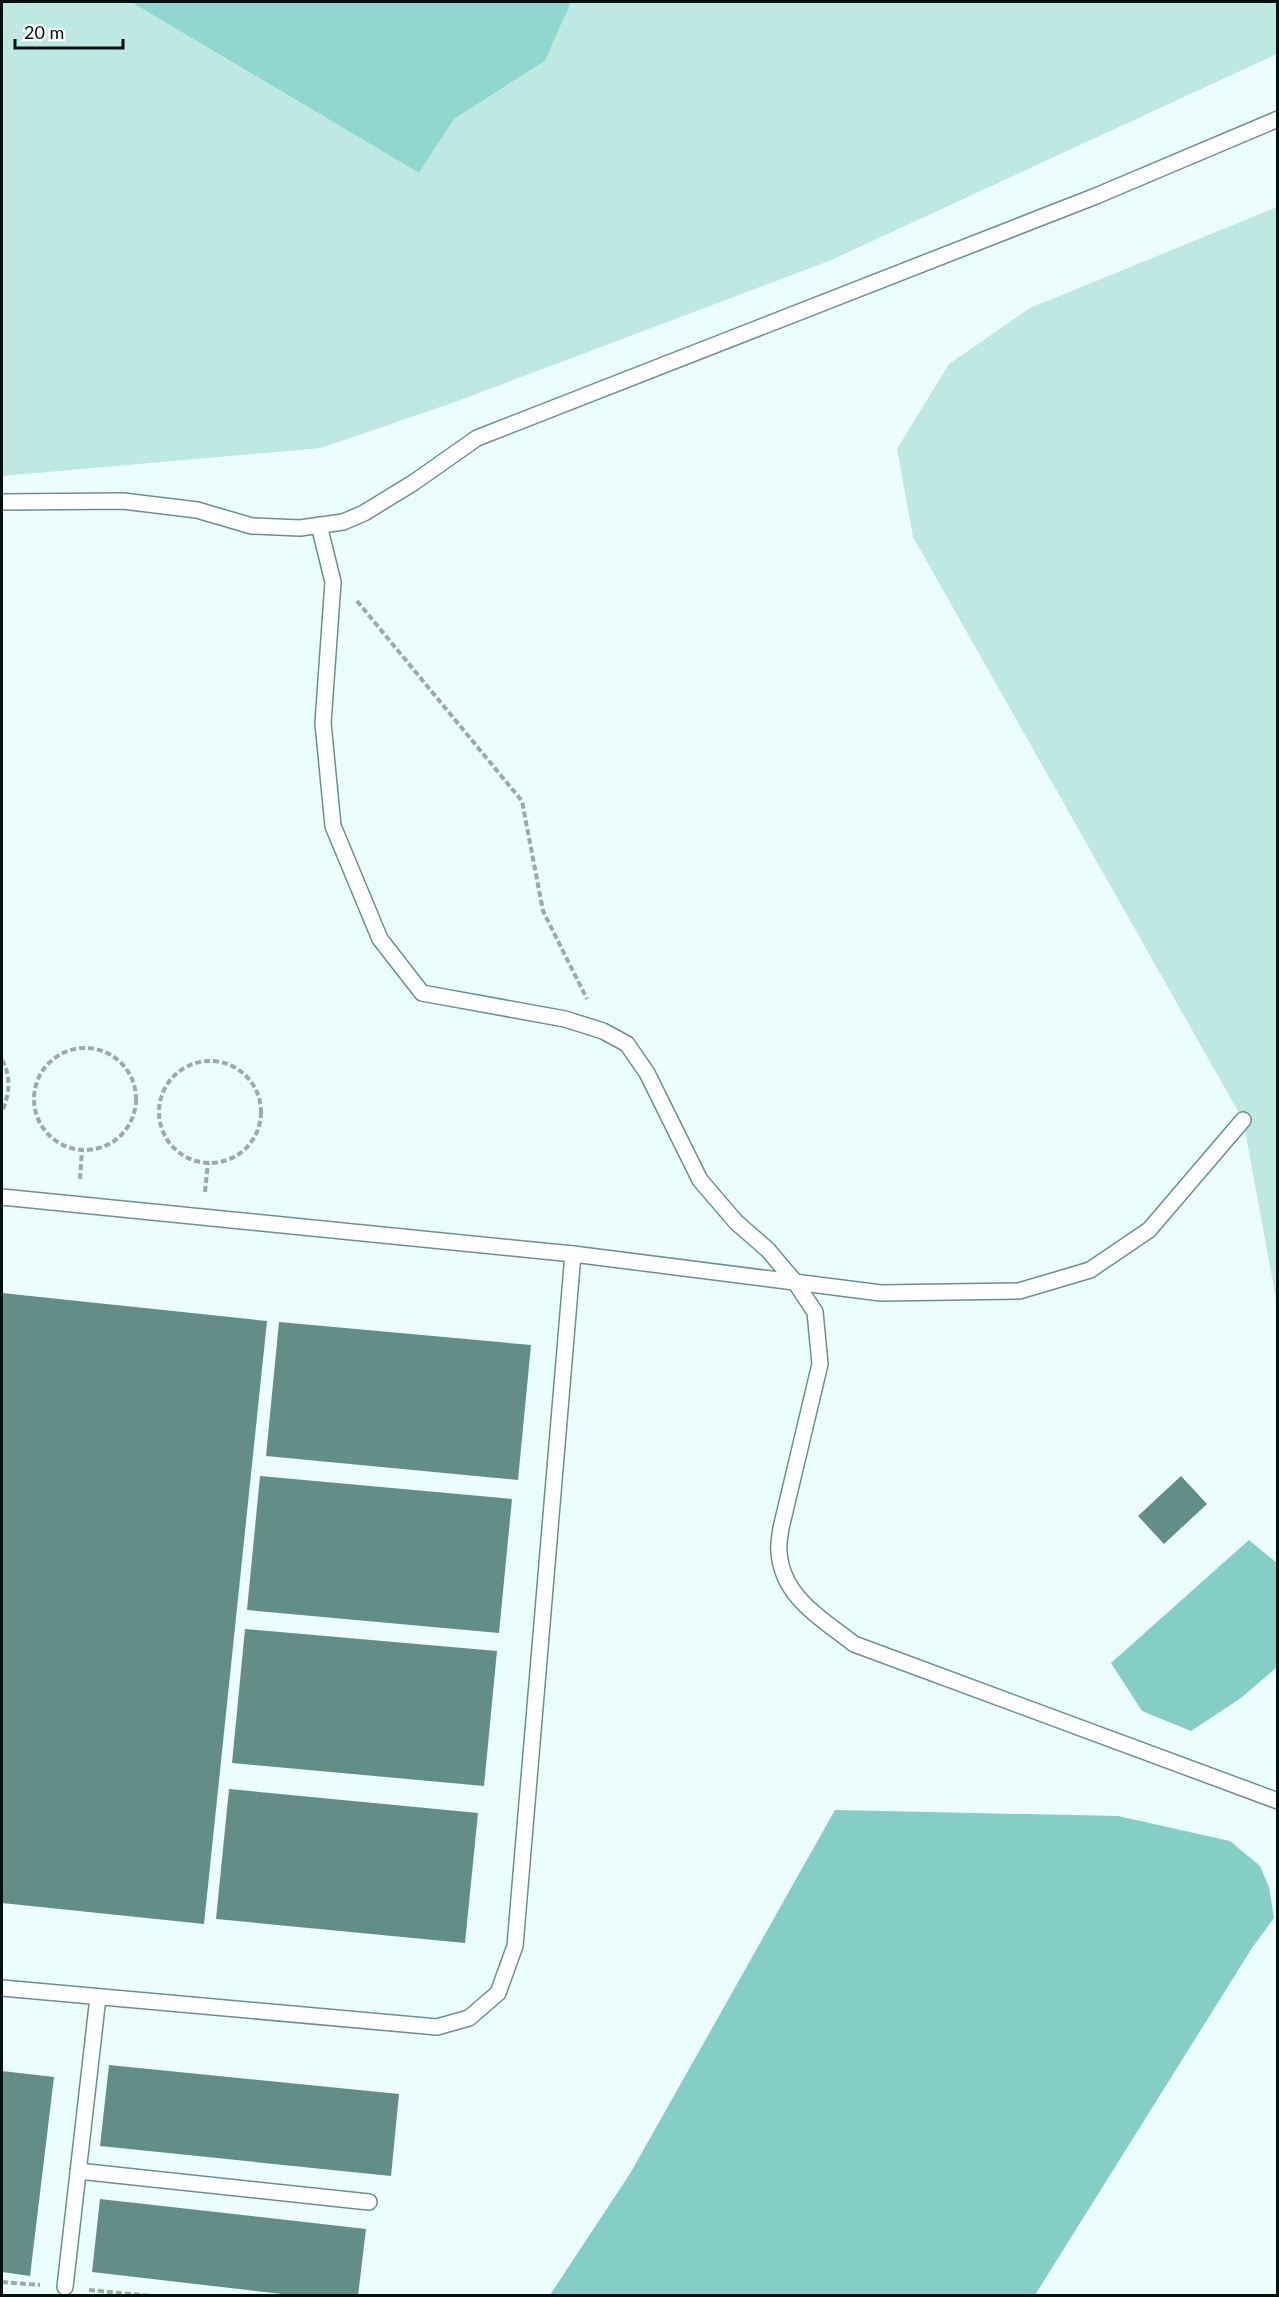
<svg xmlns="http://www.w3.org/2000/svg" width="1279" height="2297" viewBox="0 0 1279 2297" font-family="Lato,sans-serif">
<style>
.green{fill:#bee9e3}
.forest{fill:#90d8cf}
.water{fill:#85cec5}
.building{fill:#638e88}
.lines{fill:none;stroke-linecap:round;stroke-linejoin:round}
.lane-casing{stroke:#67928d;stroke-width:18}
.path{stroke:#9aaba8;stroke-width:4;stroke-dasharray:6 3;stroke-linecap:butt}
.lane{stroke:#fff;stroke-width:15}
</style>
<rect width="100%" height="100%" fill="#ecfefb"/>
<!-- green -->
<g class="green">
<path d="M2 2H131L419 173 454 119 545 61 571 2H1277V54L829 261 452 403 321 448 2 476Z"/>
<path d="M1277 207V1304L1243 1120 913 537 897 449 949 364 1030 308Z"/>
</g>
<!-- forest -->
<path class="forest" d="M131 2H571L545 61 454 119 419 173Z"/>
<!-- water -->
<g class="water">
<path d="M1249 1540 1277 1563V1667L1241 1698 1191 1731 1142 1711 1111 1663Z"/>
<path d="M835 1810 1118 1816 1230 1841 1260 1866 1269 1887 1274 1918 1252 1948 1035 2295H550L631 2172Z"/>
</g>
<!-- building -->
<g class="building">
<path d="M2 1293 267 1321 204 1924 2 1903Z"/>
<path d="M279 1322 531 1345 518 1480 266 1456Z"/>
<path d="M260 1476 512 1499 499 1633 247 1610Z"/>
<path d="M1181 1476 1207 1504 1164 1544 1138 1516Z"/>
<path d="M245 1629 497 1651 484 1786 232 1763Z"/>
<path d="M229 1789 478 1813 465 1943 216 1919Z"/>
<path d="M109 2065 399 2094 391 2176 100 2146Z"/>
<path d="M2 2071 54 2077 30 2276 2 2272Z"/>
<path d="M100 2199 366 2229 358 2296H299L92 2272Z"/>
</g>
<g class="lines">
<!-- lane casing -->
<g class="lane-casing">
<g id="lane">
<path d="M2 502 123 501 197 510 252 526 300 528 343 522 364 513 413 483 477 438 1096 196 1278 119"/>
<path d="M319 525 333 582 323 723 333 826 380 939 422 993 565 1019 603 1031 627 1044 647 1073 700 1180 736 1222 768 1250 795 1282 815 1312 820 1364 781 1528C780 1536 778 1544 779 1552 782 1597 822 1619 854 1644L1278 1801"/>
<path d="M2 1197 573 1254 515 1946 498 1993 469 2018 437 2027 2 1988"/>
<path d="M573 1254 881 1293 1019 1291 1090 1270 1149 1230 1243 1120"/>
<path d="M78 2171 369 2202"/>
<path d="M65 2287 98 1997"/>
</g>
</g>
<!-- path -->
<g class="path">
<path d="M357 601 522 801 543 911 587 999"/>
<circle cx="85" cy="1099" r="51"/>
<path d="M2 1060C12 1077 9 1095 2 1112"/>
<circle cx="210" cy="1112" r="51"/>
<path d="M80 1179 82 1150"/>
<path d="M205 1192 208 1163"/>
<path d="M2 2282 40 2285"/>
<path d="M89 2290 152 2296"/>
</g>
<!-- lane -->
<use href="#lane" class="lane"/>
</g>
<!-- border -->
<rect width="1279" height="2297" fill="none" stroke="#010f0d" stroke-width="6"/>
<!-- scale -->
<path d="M15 39v9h108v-9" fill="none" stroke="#010f0d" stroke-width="3"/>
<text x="24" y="39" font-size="18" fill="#010f0d" stroke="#ffffff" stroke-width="4.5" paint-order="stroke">20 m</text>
</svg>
